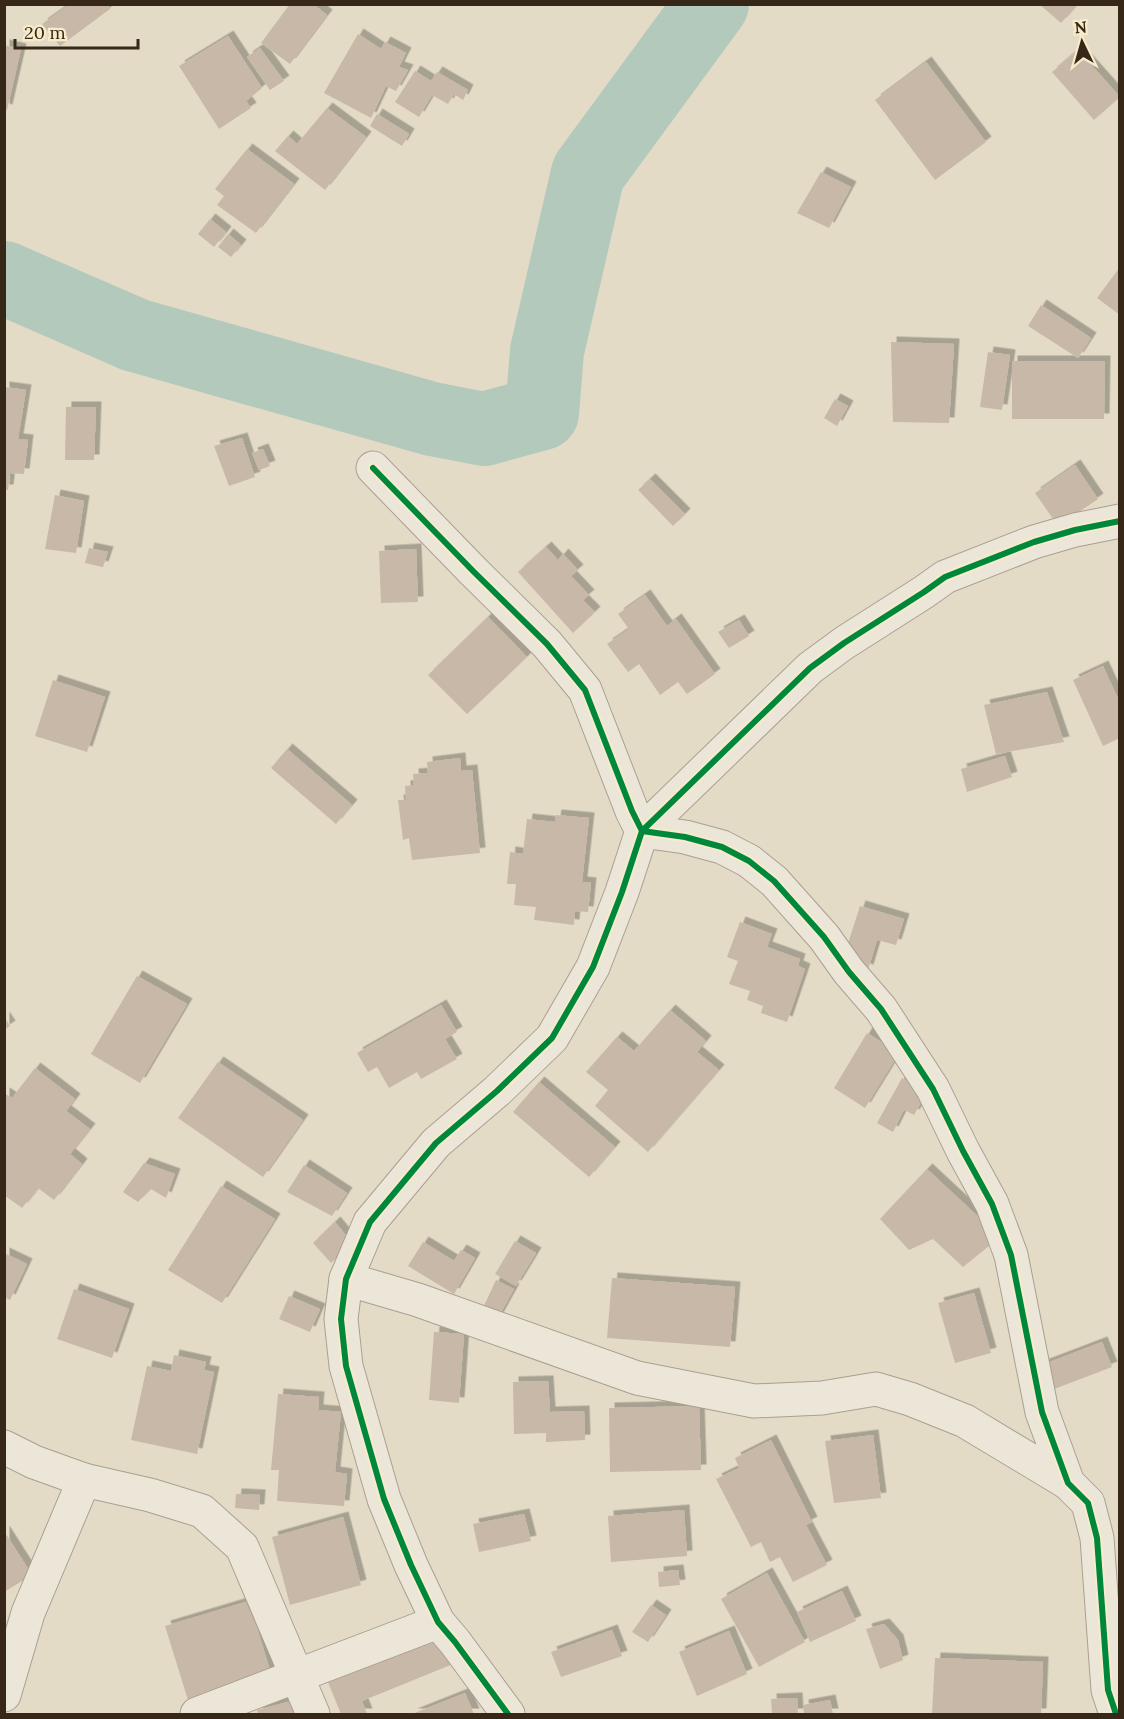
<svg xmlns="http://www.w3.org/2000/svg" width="1124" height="1719" viewBox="0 0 1124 1719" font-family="Lora,serif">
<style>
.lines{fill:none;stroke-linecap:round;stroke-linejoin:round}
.river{stroke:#b3c9bc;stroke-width:74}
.building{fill:#c8b8a7;filter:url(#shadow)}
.minor-casing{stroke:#a8a091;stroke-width:35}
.minor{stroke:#ece6d9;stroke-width:33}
.cycleway-casing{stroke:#f8ebc9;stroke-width:10}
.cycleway{stroke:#00873e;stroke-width:6}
</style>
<defs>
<filter id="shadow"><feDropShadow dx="5.5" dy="-5.5" stdDeviation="0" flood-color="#0004"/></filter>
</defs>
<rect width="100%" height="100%" fill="#e4dbc6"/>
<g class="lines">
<!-- river -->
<path class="river" d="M4 278 135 335 432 419 484 429 542 413 547 351 588 173 712 4"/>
</g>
<!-- building -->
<g class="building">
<path d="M290 4H313L327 15 290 64 261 43Z"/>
<path d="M1039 4H1078L1061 23Z"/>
<path d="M69 5H108L110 9 60 46 42 24Z"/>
<path d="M358 34 381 49 385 42 406 53 399 67 408 70 396 91 386 86 371 118 324 93Z"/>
<path d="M228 36 262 88 246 101 251 108 219 129 179 66Z"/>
<path d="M4 45 21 49 7 110 4 109Z"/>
<path d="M260 48 284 81 270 90 247 57Z"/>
<path d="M1078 50 1120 97 1094 120 1052 72Z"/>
<path d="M926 62 986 142 935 180 875 100Z"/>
<path d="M415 71 431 81 437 72 468 90 463 100 454 94 448 104 432 95 419 117 395 102Z"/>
<path d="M327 108 366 137 325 190 275 151 288 136 297 144Z"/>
<path d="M377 114 409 134 402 146 370 126Z"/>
<path d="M247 149 294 184 256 233 217 205 224 196 215 189Z"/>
<path d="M821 172 851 187 829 228 797 213Z"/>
<path d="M210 219 226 232 214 247 198 234Z"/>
<path d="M228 234 241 245 231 257 218 247Z"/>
<path d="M1120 267V315L1097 298Z"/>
<path d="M1041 305 1091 338 1078 358 1028 326Z"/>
<path d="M891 342 954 344 949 423 893 422Z"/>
<path d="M988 352 1010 355 1002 410 980 407Z"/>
<path d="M1012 361H1105L1104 419H1012Z"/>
<path d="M4 387 26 390 18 439 28 440 24 474 10 473 8 490H4Z"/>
<path d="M835 399 848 406 837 426 824 418Z"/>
<path d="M66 407H96L94 460H65Z"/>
<path d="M242 438 255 477 229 486 214 446Z"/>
<path d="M263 449 270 466 259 470 252 453Z"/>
<path d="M1075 465 1098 499 1058 526 1035 493Z"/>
<path d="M650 479 685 514 673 526 638 490Z"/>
<path d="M55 495 84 501 76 553 45 549Z"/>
<path d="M546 547 558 560 563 554 578 570 571 576 589 595 583 600 595 612 573 633 518 572Z"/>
<path d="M89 548 108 552 103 567 85 563Z"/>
<path d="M416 549 418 602 381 603 379 551Z"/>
<path d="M645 595 667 626 676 619 715 674 687 694 678 682 660 695 639 664 628 672 607 644 629 629 618 614Z"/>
<path d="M488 617 527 657 467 714 428 675Z"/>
<path d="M739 620 749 636 729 648 718 632Z"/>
<path d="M1103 666 1120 703V738L1103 746 1073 680Z"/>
<path d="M53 680 105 697 87 752 35 736Z"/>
<path d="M1047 692 1064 742 996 754 984 705Z"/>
<path d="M287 749 352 805 336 824 271 768Z"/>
<path d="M1005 756 1012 777 967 792 961 769Z"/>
<path d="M460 758 461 771 472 770 480 853 412 860 409 838 403 840 398 800H406L405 786 414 785 413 774 428 773 427 762Z"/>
<path d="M556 815 589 818 582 882 591 883 588 912 575 911 574 925 534 920 536 907 514 905 516 884H507L510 852 523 854 527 819 555 822Z"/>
<path d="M860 906 904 919 896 945 877 940 868 970 842 962Z"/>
<path d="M740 922 772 934 767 947 800 959 798 966 805 969 787 1022 761 1013 763 1006 747 1000 750 991 729 984 738 961 727 957Z"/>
<path d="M137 976 187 1004 140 1083 91 1054Z"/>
<path d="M441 1005 457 1032 445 1039 457 1059 421 1079 417 1072 389 1088 377 1067 368 1072 357 1053Z"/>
<path d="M670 1010 706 1041 697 1052 719 1070 648 1152 595 1106 608 1090 586 1072 617 1037 634 1051Z"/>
<path d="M4 1017 10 1026 4 1030Z"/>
<path d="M867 1033 899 1053 865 1108 834 1088Z"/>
<path d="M218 1062 303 1120 263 1177 178 1118Z"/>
<path d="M35 1068 75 1099 66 1111 90 1129 70 1154 82 1164 54 1200 38 1188 22 1208 4 1195V1093L12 1098Z"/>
<path d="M902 1078 927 1092 914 1115 904 1110 893 1132 877 1123Z"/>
<path d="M539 1082 615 1147 589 1177 513 1112Z"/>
<path d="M144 1163 175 1174 166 1198 151 1189 138 1202 123 1192Z"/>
<path d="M304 1165 347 1193 332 1216 287 1192Z"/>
<path d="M927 1169 1000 1237 963 1267 933 1239 909 1250 880 1219Z"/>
<path d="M221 1186 275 1219 222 1303 168 1270Z"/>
<path d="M335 1222 353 1244 331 1263 313 1243Z"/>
<path d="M515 1241 536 1253 516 1286 495 1274Z"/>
<path d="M423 1242 454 1261 461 1250 475 1258 454 1294 408 1266Z"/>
<path d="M4 1253 27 1264 10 1300 4 1297Z"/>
<path d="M612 1278 735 1287 730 1347 607 1338Z"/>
<path d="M496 1280 514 1289 498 1318 482 1310Z"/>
<path d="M74 1289 129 1309 112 1358 57 1339Z"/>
<path d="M974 1293 991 1353 955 1363 938 1303Z"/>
<path d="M289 1296 320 1309 310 1332 279 1319Z"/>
<path d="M434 1332 464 1334 459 1403 429 1400Z"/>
<path d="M1102 1342 1112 1367 1049 1391 1039 1366Z"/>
<path d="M174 1355 206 1362 204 1370 214 1372 197 1454 131 1440 147 1366 171 1371Z"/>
<path d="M548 1381 550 1412 584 1411 585 1440 546 1442V1433L514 1434 513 1382Z"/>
<path d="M278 1394 319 1397 318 1410 341 1412 335 1472 347 1474 344 1506 277 1501 279 1470H271Z"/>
<path d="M699 1406 701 1470 610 1472 609 1408Z"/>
<path d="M873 1435 881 1498 834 1503 825 1441Z"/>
<path d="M771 1440 812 1522 806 1525 827 1565 793 1582 780 1557 770 1562 761 1542 751 1547 716 1479 739 1468 735 1458Z"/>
<path d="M236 1494 260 1495 259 1510 235 1508Z"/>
<path d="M684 1510 687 1556 611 1562 608 1516Z"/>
<path d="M524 1514 531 1541 479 1552 473 1524Z"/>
<path d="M343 1517 361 1585 290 1605 272 1537Z"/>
<path d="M4 1531 32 1575 4 1592Z"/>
<path d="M678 1570 680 1585 659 1587 658 1572Z"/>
<path d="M767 1573 805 1642 759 1667 721 1599Z"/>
<path d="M842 1591 856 1621 810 1642 797 1612Z"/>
<path d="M249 1601 271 1674 188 1700 165 1626Z"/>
<path d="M651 1605 666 1615 648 1642 632 1632Z"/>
<path d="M884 1624 898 1640 903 1660 880 1669 866 1629Z"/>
<path d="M439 1630 453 1664 362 1701 367 1714H341L325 1675Z"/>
<path d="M612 1630 622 1656 561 1677 551 1652Z"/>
<path d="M729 1631 747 1674 697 1696 679 1652Z"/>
<path d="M935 1658 1043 1662 1041 1714H932Z"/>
<path d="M465 1693 474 1714H412Z"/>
<path d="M797 1698 798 1714H772L771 1699Z"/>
<path d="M299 1699 304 1714H258L257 1710Z"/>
<path d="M830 1700 833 1714H804L803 1705Z"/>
</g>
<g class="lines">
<!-- minor casing -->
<g class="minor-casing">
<g id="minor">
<path d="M373 468 473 571 547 644 585 690 632 811 642 831 685 837 722 847 749 861 774 881 824 937 849 972 881 1009 933 1089 963 1151 992 1204 1011 1255 1042 1412 1068 1483 1088 1503 1097 1538 1108 1690 1116 1714"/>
<path d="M346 1279 418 1300 637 1378 754 1401 822 1398 876 1389 910 1399 965 1421 1068 1483"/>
<path d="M4 1447 34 1462 84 1480 150 1495 202 1511 242 1547 313 1714"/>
<path d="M4 1695 28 1613 84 1480"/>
<path d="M197 1714 438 1622"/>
<path d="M508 1714 455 1642 438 1622 411 1565 384 1499 346 1366 341 1319 346 1279 370 1222 436 1143 497 1091 552 1038 593 967 622 892 642 831 810 668 844 643 924 592 945 577 1034 542 1075 530 1120 521"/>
</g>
</g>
<!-- minor -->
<use href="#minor" class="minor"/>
<!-- cycleway casing -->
<g class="cycleway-casing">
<g id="cycleway">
<path d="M373 468 473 571 547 644 585 690 632 811 642 831 685 837 722 847 749 861 774 881 824 937 849 972 881 1009 933 1089 963 1151 992 1204 1011 1255 1042 1412 1068 1483 1088 1503 1097 1538 1108 1690 1116 1714"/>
<path d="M508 1714 455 1642 438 1622 411 1565 384 1499 346 1366 341 1319 346 1279 370 1222 436 1143 497 1091 552 1038 593 967 622 892 642 831 810 668 844 643 924 592 945 577 1034 542 1075 530 1120 521"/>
</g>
</g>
<!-- cycleway -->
<use href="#cycleway" class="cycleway"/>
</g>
<!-- border -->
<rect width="1124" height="1719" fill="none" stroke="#362719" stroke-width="12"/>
<!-- north arrow -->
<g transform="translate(1082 42) rotate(355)" stroke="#f8ebc9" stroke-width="4.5" paint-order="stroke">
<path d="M0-4.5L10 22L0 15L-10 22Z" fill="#362719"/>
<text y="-9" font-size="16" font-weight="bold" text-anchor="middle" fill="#362719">N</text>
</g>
<!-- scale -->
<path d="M15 39v9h123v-9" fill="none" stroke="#362719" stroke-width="3"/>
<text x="24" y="39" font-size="18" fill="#362719" stroke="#f8ebc9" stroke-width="4.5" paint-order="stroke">20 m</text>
</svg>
